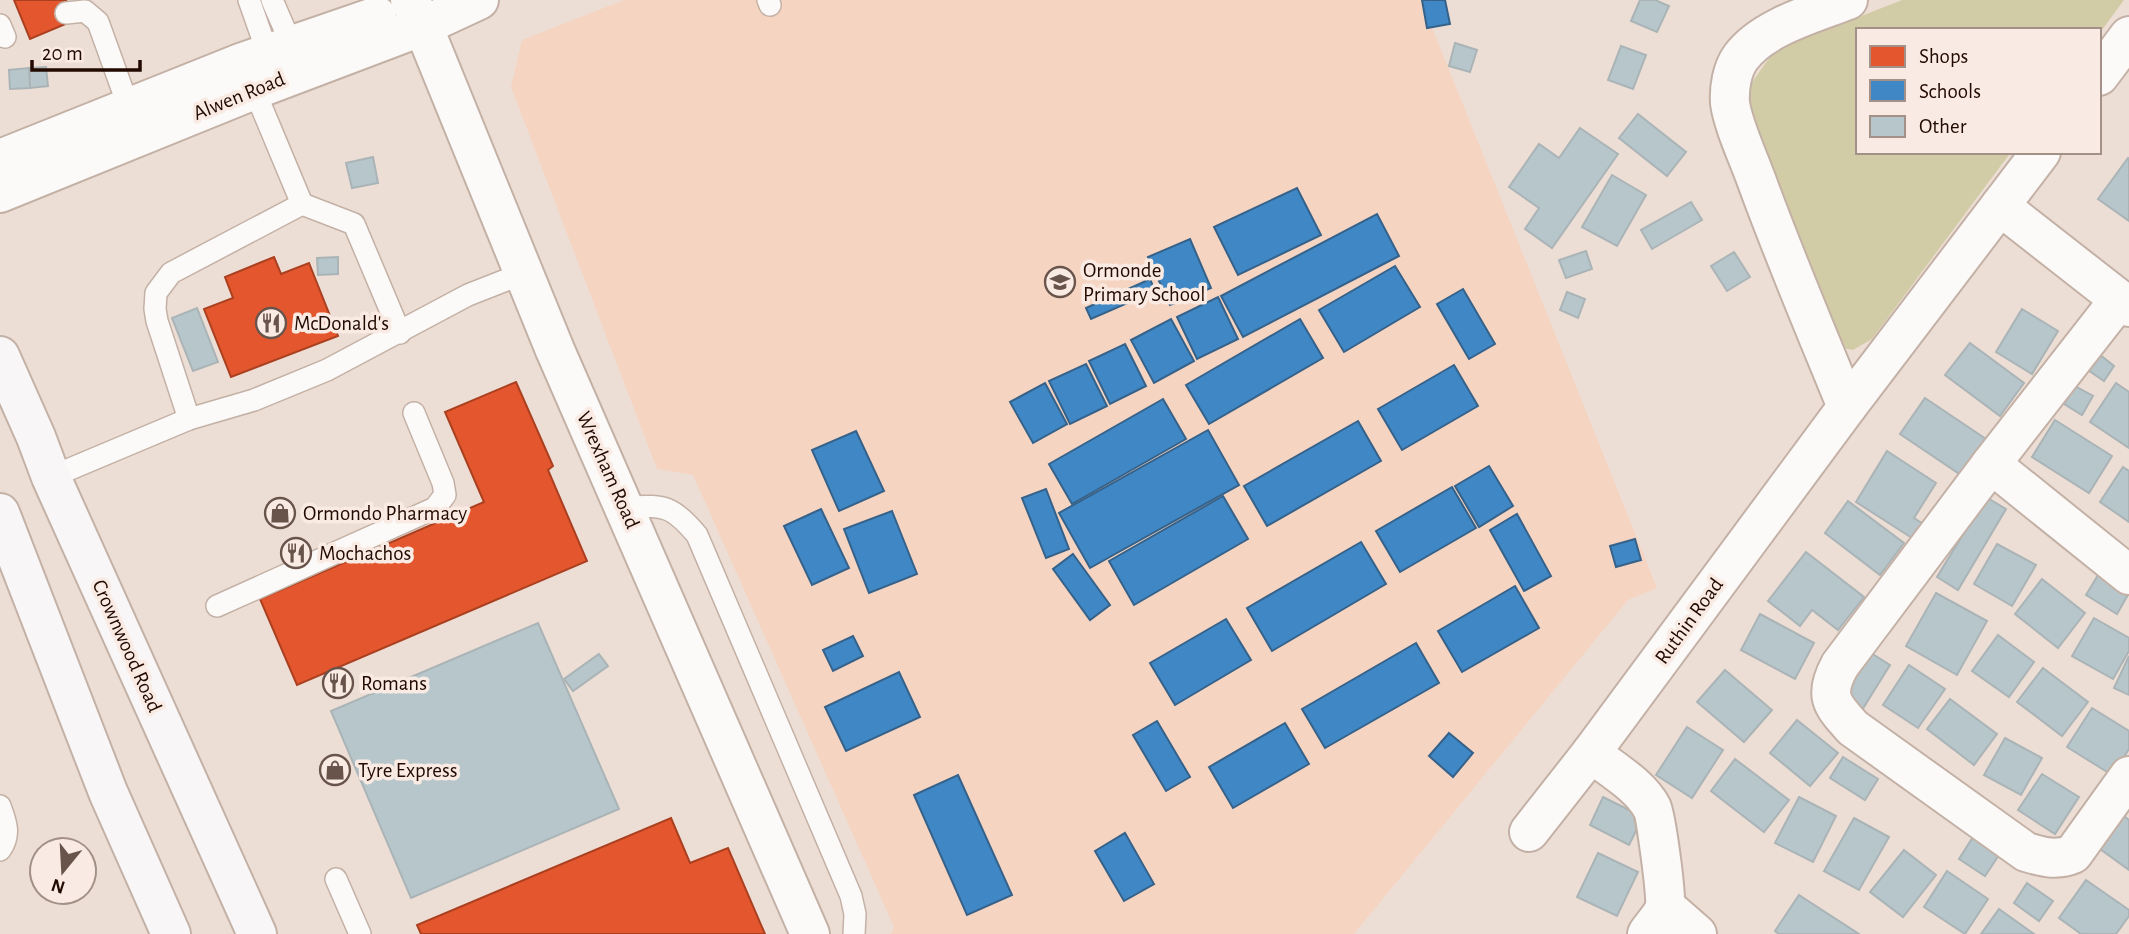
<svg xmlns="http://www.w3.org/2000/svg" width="2129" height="934" viewBox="0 0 2129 934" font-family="'Alegreya Sans',sans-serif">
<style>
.built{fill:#f5d4c2}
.green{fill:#d2cca6}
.shops{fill:#e4572e;stroke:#aa4020;stroke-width:2}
.schools{fill:#3f88c5;stroke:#36628a;stroke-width:2}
.building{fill:#b6c6cb;stroke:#aab4b7;stroke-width:2}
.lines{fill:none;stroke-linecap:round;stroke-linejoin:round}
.service-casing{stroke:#c4b1a6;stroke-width:24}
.minor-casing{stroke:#c4b1a6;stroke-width:42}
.secondary-casing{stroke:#c4b1a6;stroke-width:42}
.service{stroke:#fcfaf9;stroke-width:21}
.minor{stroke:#fcfaf9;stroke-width:38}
.secondary{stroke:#f8f6f6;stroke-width:38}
.labels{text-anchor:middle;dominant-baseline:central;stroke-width:7;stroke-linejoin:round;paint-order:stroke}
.street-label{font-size:21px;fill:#220a00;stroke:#f9ebe3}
.poi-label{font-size:21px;fill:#220a00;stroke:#f9ebe3;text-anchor:start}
</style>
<rect width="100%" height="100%" fill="#edded5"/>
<!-- built -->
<path class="built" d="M624 0H1421L1657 588 1628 600 1354 934H891L894 927 693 475 657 469 511 87 522 40Z"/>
<!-- green -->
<path class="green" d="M1902 0H2124L2099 34V30H1858V152H2011L1872 339 1853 350 1837 347 1749 131 1745 92 1775 50Z"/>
<!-- shops -->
<g class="shops">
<path d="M14 0H66L75 20 30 39Z"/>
<path d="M274 257 281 274 309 263 338 336 231 377 204 309 233 298 225 277Z"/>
<path d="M516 382 553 466 548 470 587 561 297 685 260 599 484 502 445 412Z"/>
<path d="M671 818 690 863 728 848 765 934H421L417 925Z"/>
</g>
<!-- schools -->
<g class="schools">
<path d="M1422 0H1445L1450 24 1427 28Z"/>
<path d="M1297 188 1321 235 1238 275 1214 227Z"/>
<path d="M1377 214 1399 256 1243 337 1221 296Z"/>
<path d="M1190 239 1211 288 1170 305 1148 257Z"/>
<path d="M1395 266 1420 307 1344 352 1319 310Z"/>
<path d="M1150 279 1155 291 1091 319 1086 308Z"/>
<path d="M1463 289 1495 344 1469 359 1437 304Z"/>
<path d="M1218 297 1238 339 1197 359 1177 317Z"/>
<path d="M1171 319 1194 361 1154 383 1131 340Z"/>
<path d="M1300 319 1323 358 1209 424 1186 385Z"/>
<path d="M1125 344 1146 386 1110 404 1089 361Z"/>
<path d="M1086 364 1107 406 1070 424 1049 381Z"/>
<path d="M1454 365 1478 406 1402 450 1378 409Z"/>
<path d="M1045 383 1067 424 1033 443 1010 402Z"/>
<path d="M1163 399 1186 439 1072 504 1049 464Z"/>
<path d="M1358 421 1381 461 1267 526 1244 486Z"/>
<path d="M1208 430 1239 485 1090 568 1059 513Z"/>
<path d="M856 431 884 491 839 511 812 450Z"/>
<path d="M1489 466 1513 506 1479 527 1455 486Z"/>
<path d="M1452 487 1476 528 1400 572 1376 531Z"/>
<path d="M1046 489 1069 549 1046 558 1022 498Z"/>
<path d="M1223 496 1248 539 1134 605 1109 561Z"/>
<path d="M821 509 849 568 812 585 784 526Z"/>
<path d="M892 511 917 574 869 593 844 529Z"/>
<path d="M1517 514 1551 576 1524 591 1490 530Z"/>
<path d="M1635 539 1641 560 1616 567 1610 546Z"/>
<path d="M1361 542 1386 584 1272 651 1247 608Z"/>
<path d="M1073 554 1110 605 1090 620 1053 569Z"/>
<path d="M1515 586 1539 628 1462 672 1438 631Z"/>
<path d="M1226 619 1251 660 1175 705 1150 663Z"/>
<path d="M853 636 863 656 833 671 823 650Z"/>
<path d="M1416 643 1439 683 1325 748 1302 709Z"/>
<path d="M899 672 920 717 846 751 825 707Z"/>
<path d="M1157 721 1190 777 1166 791 1133 735Z"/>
<path d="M1285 723 1309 764 1233 808 1209 767Z"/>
<path d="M1449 733 1473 753 1453 777 1429 756Z"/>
<path d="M958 775 1012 895 967 915 914 795Z"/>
<path d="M1125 833 1154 884 1124 901 1095 851Z"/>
</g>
<!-- building -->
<g class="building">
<path d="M1640 0H1655L1669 6 1657 32 1631 21Z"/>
<path d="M1455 43 1477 50 1470 72 1449 66Z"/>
<path d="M1621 46 1646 55 1633 89 1608 80Z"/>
<path d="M46 67 48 86 30 88 29 68Z"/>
<path d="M29 68 30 88 10 89 9 70Z"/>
<path d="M1638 114 1686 152 1667 176 1619 138Z"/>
<path d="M1580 128 1618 154 1552 248 1525 229 1539 208 1509 187 1539 144 1559 158Z"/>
<path d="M373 157 378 183 352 188 346 163Z"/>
<path d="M2128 158 2129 159V221L2098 199Z"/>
<path d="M1612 175 1646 195 1617 246 1582 227Z"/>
<path d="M1691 202 1702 220 1652 249 1641 230Z"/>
<path d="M1586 251 1592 269 1566 278 1559 260Z"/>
<path d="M1734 252 1750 277 1727 291 1711 266Z"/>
<path d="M338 257V274L318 275 317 258Z"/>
<path d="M1567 292 1585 299 1578 318 1560 310Z"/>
<path d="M197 308 218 362 193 371 172 318Z"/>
<path d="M2022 309 2058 331 2032 374 1996 352Z"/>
<path d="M1970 343 2024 383 2000 416 1945 375Z"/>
<path d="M2099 354 2114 366 2104 381 2088 370Z"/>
<path d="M2116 383 2129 392V448L2090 422Z"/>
<path d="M2075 386 2093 396 2082 415 2064 404Z"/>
<path d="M1925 398 1986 439 1961 475 1900 434Z"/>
<path d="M2055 420 2112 456 2089 493 2032 457Z"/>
<path d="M1887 451 1936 483 1914 518 1925 525 1915 540 1856 502Z"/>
<path d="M2123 467 2129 471V522L2100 502Z"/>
<path d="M1986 497 2006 509 1958 590 1937 577Z"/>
<path d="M1848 501 1904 543 1880 575 1825 533Z"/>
<path d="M1997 544 2036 565 2012 606 1974 584Z"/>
<path d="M1806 552 1864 597 1838 630 1812 610 1800 626 1768 601Z"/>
<path d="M2098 575 2129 593 2117 614 2086 595Z"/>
<path d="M2042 579 2085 613 2058 648 2015 614Z"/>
<path d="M1936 593 1987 621 1957 675 1906 646Z"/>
<path d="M1760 614 1814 643 1795 679 1741 650Z"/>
<path d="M2094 618 2129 638V651L2113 679 2072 656Z"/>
<path d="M538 623 619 809 411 898 331 711Z"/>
<path d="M1998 635 2034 662 2009 697 1972 671Z"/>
<path d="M1871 653 1890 665 1862 710 1841 697Z"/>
<path d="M599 654 608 666 573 691 564 679Z"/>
<path d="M2129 656V695L2114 688Z"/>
<path d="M1909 665 1945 689 1918 728 1883 705Z"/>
<path d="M2043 668 2088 702 2062 736 2017 702Z"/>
<path d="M1725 670 1772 710 1744 742 1697 702Z"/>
<path d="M1950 699 1997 734 1974 765 1927 729Z"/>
<path d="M2092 708 2129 731V749L2112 775 2067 747Z"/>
<path d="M1797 720 1838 753 1810 786 1770 753Z"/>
<path d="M1687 727 1723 750 1692 798 1656 775Z"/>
<path d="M2005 738 2042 758 2021 795 1984 775Z"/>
<path d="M1843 757 1878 779 1865 800 1830 778Z"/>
<path d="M1735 759 1789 800 1764 832 1711 791Z"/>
<path d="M2042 774 2079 797 2055 834 2018 810Z"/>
<path d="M1603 797 1643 817 1629 845 1590 825Z"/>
<path d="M1799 797 1836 816 1813 862 1775 843Z"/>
<path d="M2124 816 2129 820V870L2100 849Z"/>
<path d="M1854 818 1889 837 1859 890 1824 871Z"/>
<path d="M1973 837 1999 855 1985 876 1959 859Z"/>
<path d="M1904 850 1936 875 1903 917 1870 892Z"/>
<path d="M1598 853 1638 872 1617 916 1577 897Z"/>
<path d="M1947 871 1988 899 1965 934 1924 907Z"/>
<path d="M2086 880 2129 910V916L2116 934H2081L2059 918Z"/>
<path d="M2027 883 2053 901 2039 921 2014 903Z"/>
<path d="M1799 895 1859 934H1779L1775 931Z"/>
<path d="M1999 909 2034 934H1981Z"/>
</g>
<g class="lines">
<!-- service casing -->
<g class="service-casing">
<g id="service">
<path d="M249 0 268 54"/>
<path d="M272 0 292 46"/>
<path d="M768 0 770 5"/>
<path d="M66 13 85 11 98 22 129 108"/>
<path d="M0 25 5 37"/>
<path d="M251 82 302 204 354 224 400 333"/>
<path d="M189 419 157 321 155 309 156 293 171 273 302 204"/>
<path d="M51 477 189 419 254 400 327 370 468 295 524 273"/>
<path d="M624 507C663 506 670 503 697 535L851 896 855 914 854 934"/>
<path d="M217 606 435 508 445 495 443 483 414 413"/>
<path d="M0 806C6 822 11 835 0 850"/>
<path d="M336 879 360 934"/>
</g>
</g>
<!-- minor casing -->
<g class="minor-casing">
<g id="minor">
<path d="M410 0 423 26 555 350 810 934"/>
<path d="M2099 76 2129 36"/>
<path d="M0 159 243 62 377 16"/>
<path d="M0 193 254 90 423 26 479 0"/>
<path d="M2000 206 2129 307"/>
<path d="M2119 300 1991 464 1840 665C1823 696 1832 705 1853 728L2026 852C2043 857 2056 861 2073 854L2129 776"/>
<path d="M1847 407C1816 331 1784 256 1756 179 1748 157 1733 125 1730 103 1729 88 1732 69 1741 57 1763 27 1815 13 1848 0"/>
<path d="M1991 464 2129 575"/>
<path d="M1591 753C1611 769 1640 785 1652 808 1656 816 1667 898 1665 906 1663 915 1652 926 1647 934"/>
<path d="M1529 832 1591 753 1847 407 2041 152"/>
<path d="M1665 906 1697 934"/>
</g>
</g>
<!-- secondary casing -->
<g class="secondary-casing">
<g id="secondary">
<path d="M0 356 36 437 51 477 257 934"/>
<path d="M0 513 108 792 171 934"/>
</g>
</g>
<!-- service -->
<use href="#service" class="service"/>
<!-- minor -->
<use href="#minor" class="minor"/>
<!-- secondary -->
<use href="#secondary" class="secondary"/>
</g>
<!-- icons -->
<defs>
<g id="school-ring" transform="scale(1.575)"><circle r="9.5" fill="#f9ebe3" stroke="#69544b" stroke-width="1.5"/><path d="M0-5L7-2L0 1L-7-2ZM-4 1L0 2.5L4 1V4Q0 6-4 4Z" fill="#69544b"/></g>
<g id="restaurant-ring" transform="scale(1.575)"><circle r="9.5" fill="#f9ebe3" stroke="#69544b" stroke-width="1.5"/><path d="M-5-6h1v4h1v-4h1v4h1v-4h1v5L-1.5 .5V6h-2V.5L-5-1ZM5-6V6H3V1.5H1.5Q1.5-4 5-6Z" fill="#69544b"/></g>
<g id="shop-ring" transform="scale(1.575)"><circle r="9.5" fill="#f9ebe3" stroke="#69544b" stroke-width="1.5"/><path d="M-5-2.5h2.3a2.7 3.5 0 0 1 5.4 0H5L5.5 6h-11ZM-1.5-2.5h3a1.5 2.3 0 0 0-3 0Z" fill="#69544b"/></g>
</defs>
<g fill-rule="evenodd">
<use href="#school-ring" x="1060" y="282"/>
<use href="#restaurant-ring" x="271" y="323"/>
<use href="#shop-ring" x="280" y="513"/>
<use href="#restaurant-ring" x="296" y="553"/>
<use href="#restaurant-ring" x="338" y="683"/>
<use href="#shop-ring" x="335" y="770"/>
</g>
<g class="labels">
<!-- street labels -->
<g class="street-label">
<text transform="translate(239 96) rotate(-22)">Alwen Road</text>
<text transform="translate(608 470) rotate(66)">Wrexham Road</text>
<text transform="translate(1689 621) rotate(-54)">Ruthin Road</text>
<text transform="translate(127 646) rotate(66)">Crownwood Road</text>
</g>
<!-- poi labels -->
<g class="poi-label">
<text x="1083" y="270">Ormonde<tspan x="1083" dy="24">Primary School</tspan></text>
<text x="294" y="323">McDonald's</text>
<text x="303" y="513">Ormondo Pharmacy</text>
<text x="319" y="553">Mochachos</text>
<text x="361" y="683">Romans</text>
<text x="358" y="770">Tyre Express</text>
</g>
</g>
<!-- legend -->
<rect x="1856" y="28" width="245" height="126" fill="#f9ebe3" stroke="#a39188" stroke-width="2"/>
<rect x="1870" y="46" width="35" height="21" fill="#e4572e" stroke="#a39188" stroke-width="2"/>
<text x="1919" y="63" font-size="21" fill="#220a00">Shops</text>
<rect x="1870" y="80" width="35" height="21" fill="#3f88c5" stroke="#a39188" stroke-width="2"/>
<text x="1919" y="98" font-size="21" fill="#220a00">Schools</text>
<rect x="1870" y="116" width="35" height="21" fill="#b6c6cb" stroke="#a39188" stroke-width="2"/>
<text x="1919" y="133" font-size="21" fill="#220a00">Other</text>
<!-- north arrow -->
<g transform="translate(63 871) rotate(198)"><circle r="33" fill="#f9ebe3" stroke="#a39188" stroke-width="2"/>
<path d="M0-5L12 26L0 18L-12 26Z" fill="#69544b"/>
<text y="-10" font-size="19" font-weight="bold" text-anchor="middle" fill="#220a00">N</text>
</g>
<!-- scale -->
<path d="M32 60v10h108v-10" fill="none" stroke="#220a00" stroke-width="3.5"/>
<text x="42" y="60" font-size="21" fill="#220a00" stroke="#f9ebe3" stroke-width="5" paint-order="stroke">20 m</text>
</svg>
